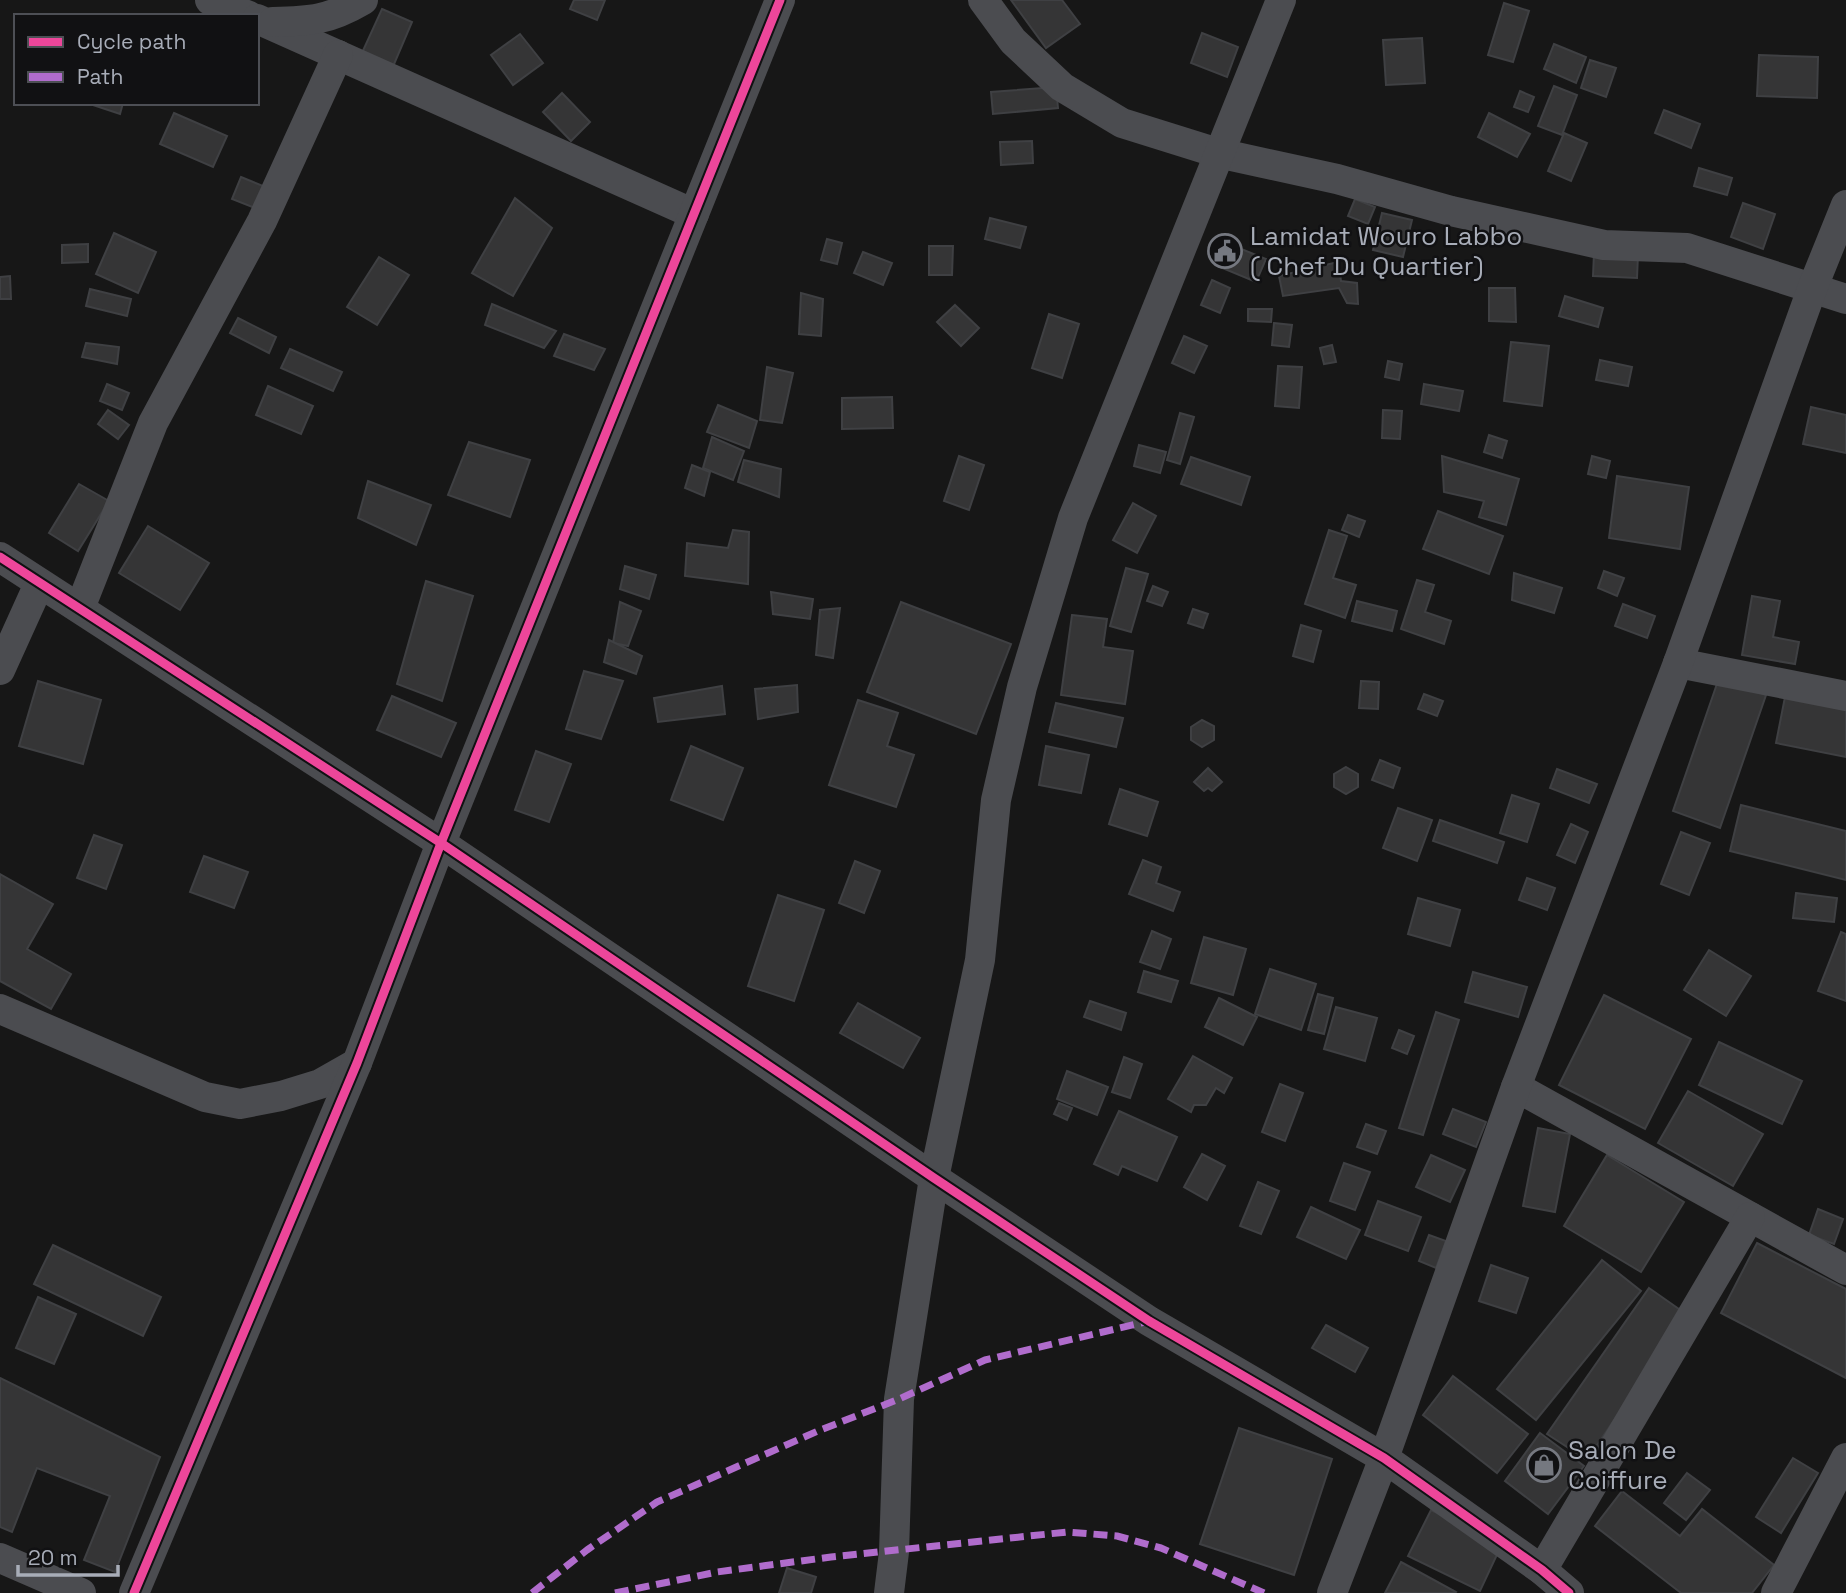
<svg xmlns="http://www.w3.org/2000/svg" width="1846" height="1593" viewBox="0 0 1846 1593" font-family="'Space Grotesk',sans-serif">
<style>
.building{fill:#353536;stroke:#3f4043;stroke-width:2}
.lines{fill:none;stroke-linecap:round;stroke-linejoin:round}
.minor{stroke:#4b4c50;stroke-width:30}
.quiet{stroke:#b06ccc;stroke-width:7;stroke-dasharray:14 7;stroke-linecap:butt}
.cycleway-casing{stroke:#111113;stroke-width:13}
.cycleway{stroke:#ed469a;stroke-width:9}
.labels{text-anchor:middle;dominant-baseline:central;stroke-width:5;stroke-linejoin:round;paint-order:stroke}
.poi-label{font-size:26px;fill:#a8adb8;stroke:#111113;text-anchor:start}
</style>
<rect width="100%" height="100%" fill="#171717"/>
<!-- building -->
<g class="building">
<path d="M574 0H605L597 20 570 9Z"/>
<path d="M1011 0H1062L1080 24 1046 48Z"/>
<path d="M1504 3 1529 11 1513 62 1488 55Z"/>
<path d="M382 9 412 22 392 69 361 55Z"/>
<path d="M1202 33 1238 47 1227 77 1191 63Z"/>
<path d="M520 34 543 63 513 85 491 55Z"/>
<path d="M1422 38 1425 83 1386 85 1383 40Z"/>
<path d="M1554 44 1586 57 1576 83 1544 69Z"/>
<path d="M1759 55 1818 57 1817 98 1757 96Z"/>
<path d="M1590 60 1616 68 1606 97 1581 88Z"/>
<path d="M1554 86 1577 95 1562 135 1538 126Z"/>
<path d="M1056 87 1058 108 993 114 991 92Z"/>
<path d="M1520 91 1534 97 1528 112 1514 107Z"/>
<path d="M562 93 590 122 571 141 543 112Z"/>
<path d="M87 103H123L120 114Z"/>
<path d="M1664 110 1700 124 1691 148 1655 133Z"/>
<path d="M174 113 227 136 213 167 160 144Z"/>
<path d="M1489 113 1530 134 1517 157 1478 137Z"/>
<path d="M1564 133 1587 143 1571 181 1548 171Z"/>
<path d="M1032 141 1033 163 1001 165 1000 142Z"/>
<path d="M1699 168 1732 178 1727 195 1694 186Z"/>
<path d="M241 177 268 188 260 210 232 199Z"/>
<path d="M515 198 552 228 513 296 472 273Z"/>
<path d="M1355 199 1375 207 1368 224 1348 216Z"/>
<path d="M1743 203 1775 214 1763 249 1731 237Z"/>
<path d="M1382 213 1412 220 1403 257 1373 250Z"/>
<path d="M990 218 1026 227 1020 248 985 239Z"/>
<path d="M114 233 156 252 138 293 96 274Z"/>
<path d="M827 239 842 243 837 264 821 260Z"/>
<path d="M1224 242 1266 259 1256 282 1215 265Z"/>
<path d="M88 244V262L62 263V245Z"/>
<path d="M929 246H953L952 275H929Z"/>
<path d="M863 252 892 263 883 285 854 273Z"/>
<path d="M1594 253 1638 255 1637 278 1593 276Z"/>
<path d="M379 257 409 275 377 325 347 307Z"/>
<path d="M1338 262 1341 281 1357 283 1358 304 1347 303 1339 288 1283 296 1279 276Z"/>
<path d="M10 276 11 299H0V277Z"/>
<path d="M1212 280 1230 288 1220 313 1201 305Z"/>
<path d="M1489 288H1515L1516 322 1489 321Z"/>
<path d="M90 289 131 299 127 316 86 306Z"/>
<path d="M801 293 823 299 821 336 799 334Z"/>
<path d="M1565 296 1603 308 1598 327 1559 316Z"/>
<path d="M492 304 556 331 544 348 485 325Z"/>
<path d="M955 305 979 328 961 346 937 322Z"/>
<path d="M1248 309H1272L1271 322 1248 321Z"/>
<path d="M1049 314 1079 324 1062 378 1032 368Z"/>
<path d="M238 318 276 337 269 353 230 333Z"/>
<path d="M1274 323 1292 325 1289 347 1272 345Z"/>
<path d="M564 334 605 349 594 370 554 356Z"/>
<path d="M1184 336 1207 346 1194 373 1172 363Z"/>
<path d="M1511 342 1549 346 1542 406 1504 401Z"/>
<path d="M86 343 119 347 117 364 82 357Z"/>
<path d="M1332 345 1336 362 1324 364 1320 348Z"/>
<path d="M290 349 342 372 333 391 281 368Z"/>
<path d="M1600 360 1632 367 1628 386 1596 380Z"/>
<path d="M1388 361 1402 364 1399 380 1385 377Z"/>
<path d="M1278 366 1302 367 1299 408 1275 406Z"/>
<path d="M767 367 793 373 782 423 760 420Z"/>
<path d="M107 384 129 393 122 410 100 401Z"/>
<path d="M1424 384 1463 391 1459 411 1421 404Z"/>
<path d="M268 386 313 406 301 434 256 415Z"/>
<path d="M892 397 893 428 842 429V398Z"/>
<path d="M718 405 757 421 749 448 707 432Z"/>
<path d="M1811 407 1846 415V453L1803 444Z"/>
<path d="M108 410 129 425 118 439 98 424Z"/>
<path d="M1383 410 1402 411 1400 439 1382 438Z"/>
<path d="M1180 413 1194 417 1180 464 1167 460Z"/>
<path d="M1489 435 1507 441 1502 458 1484 452Z"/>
<path d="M712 437 744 451 733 480 703 468Z"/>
<path d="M469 442 530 460 510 517 448 495Z"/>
<path d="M1139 445 1166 452 1160 473 1134 466Z"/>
<path d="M959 456 984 465 969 510 944 501Z"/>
<path d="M1442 456 1519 479 1506 525 1479 517 1484 501 1444 492Z"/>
<path d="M1592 456 1610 461 1606 478 1588 474Z"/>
<path d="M1191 457 1250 477 1241 505 1181 484Z"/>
<path d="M744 460 781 469 779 497 738 482Z"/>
<path d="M692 465 710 472 704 496 685 488Z"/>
<path d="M1617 476 1689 487 1680 549 1609 538Z"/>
<path d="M368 481 431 505 416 545 358 518Z"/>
<path d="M79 484 109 501 78 551 49 533Z"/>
<path d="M1133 503 1156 516 1137 553 1113 540Z"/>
<path d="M1438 511 1503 536 1489 574 1423 549Z"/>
<path d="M1348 515 1365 521 1359 537 1342 530Z"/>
<path d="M148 526 209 563 180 610 119 573Z"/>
<path d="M733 530 749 532 748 584 685 576 687 543 728 548Z"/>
<path d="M1329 530 1347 536 1333 578 1356 585 1345 618 1305 604Z"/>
<path d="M625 566 656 575 649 599 620 589Z"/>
<path d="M1126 568 1148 574 1131 632 1110 626Z"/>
<path d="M1604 571 1624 578 1617 596 1598 588Z"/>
<path d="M1514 573 1562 588 1554 613 1512 600Z"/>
<path d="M1417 580 1434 585 1425 612 1451 621 1444 644 1401 629Z"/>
<path d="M426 581 473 596 442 701 397 684Z"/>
<path d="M1153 586 1168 592 1162 606 1147 601Z"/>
<path d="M771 592 813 599 810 619 773 614Z"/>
<path d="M1752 596 1780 601 1773 637 1799 642 1795 664 1742 655Z"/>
<path d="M1357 601 1397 611 1392 631 1352 621Z"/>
<path d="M620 602 641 611 628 646 613 643Z"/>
<path d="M901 602 1011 644 976 734 867 692Z"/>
<path d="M1623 604 1655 616 1647 638 1615 626Z"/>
<path d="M840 608 833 658 816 655 820 610Z"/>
<path d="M1193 609 1208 614 1203 628 1188 623Z"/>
<path d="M1072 615 1107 619 1103 647 1133 651 1125 704 1061 695Z"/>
<path d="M1301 625 1321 631 1313 662 1293 656Z"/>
<path d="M609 640 642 656 636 674 604 662Z"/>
<path d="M584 671 623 681 601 739 566 729Z"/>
<path d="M1719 678 1766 695 1720 828 1673 811Z"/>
<path d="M38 681 101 700 83 764 19 746Z"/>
<path d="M1361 681 1379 682 1378 709 1359 708Z"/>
<path d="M797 685 798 712 758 719 755 689Z"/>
<path d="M722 686 725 714 658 722 654 698Z"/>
<path d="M1424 694 1443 701 1437 716 1418 709Z"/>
<path d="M392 696 456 723 441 757 377 730Z"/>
<path d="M1785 697 1846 709V757L1776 743Z"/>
<path d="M858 700 898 713 887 746 914 755 896 807 829 785Z"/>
<path d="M1056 703 1123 718 1116 747 1049 732Z"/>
<path d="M1202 720 1214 726V740L1202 747 1191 740V727Z"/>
<path d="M691 746 743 768 723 820 671 800Z"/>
<path d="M1046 746 1089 755 1081 793 1039 785Z"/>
<path d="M536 751 571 764 549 822 515 810Z"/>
<path d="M1380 760 1400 768 1393 788 1372 780Z"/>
<path d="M1346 767 1358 774V787L1346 794 1334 787V774Z"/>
<path d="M1208 768 1222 782 1212 791 1208 788 1204 791 1194 782Z"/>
<path d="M1557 769 1597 784 1589 803 1550 788Z"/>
<path d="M1120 789 1158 802 1147 836 1109 824Z"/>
<path d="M1512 795 1539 804 1527 842 1500 833Z"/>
<path d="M1741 805 1846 831V880L1730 851Z"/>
<path d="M1398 808 1432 820 1417 861 1383 848Z"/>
<path d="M1440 820 1504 842 1497 863 1433 841Z"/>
<path d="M1571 824 1588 832 1575 863 1557 855Z"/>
<path d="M1681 832 1710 843 1689 895 1661 884Z"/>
<path d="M94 835 122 845 106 889 77 878Z"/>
<path d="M204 856 248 872 234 908 190 892Z"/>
<path d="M1143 860 1161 867 1156 883 1180 892 1173 911 1129 894Z"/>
<path d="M855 861 880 871 864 913 839 903Z"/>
<path d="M0 874 53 904 27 949 71 974 51 1009 0 981Z"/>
<path d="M1527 878 1555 888 1547 910 1519 900Z"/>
<path d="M1796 893 1837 898 1834 922 1793 918Z"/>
<path d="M778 895 824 910 794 1001 748 986Z"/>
<path d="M1418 898 1460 910 1450 946 1408 934Z"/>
<path d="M1152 931 1171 939 1160 969 1140 962Z"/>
<path d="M1841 932 1846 934V1001L1818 991Z"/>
<path d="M1204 937 1246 949 1233 995 1191 983Z"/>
<path d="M1709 950 1751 976 1726 1016 1684 990Z"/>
<path d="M1270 969 1316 984 1301 1030 1255 1014Z"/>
<path d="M1144 971 1178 981 1171 1002 1138 992Z"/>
<path d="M1473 972 1527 987 1518 1017 1465 1002Z"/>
<path d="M1318 994 1333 998 1324 1034 1308 1030Z"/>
<path d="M1604 995 1691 1039 1645 1129 1559 1085Z"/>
<path d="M1219 998 1257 1017 1243 1045 1205 1027Z"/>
<path d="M1090 1001 1126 1013 1121 1030 1084 1017Z"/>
<path d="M858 1003 920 1038 903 1068 840 1033Z"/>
<path d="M1336 1007 1377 1018 1365 1061 1324 1049Z"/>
<path d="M1436 1012 1459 1020 1423 1135 1399 1128Z"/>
<path d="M1399 1030 1414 1036 1407 1054 1392 1048Z"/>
<path d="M1719 1042 1802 1081 1782 1124 1699 1085Z"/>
<path d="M1193 1056 1232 1078 1224 1093 1216 1088 1206 1105H1194L1191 1112 1168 1099Z"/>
<path d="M1124 1057 1142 1064 1130 1098 1112 1092Z"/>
<path d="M1067 1071 1108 1087 1097 1115 1057 1099Z"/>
<path d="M1280 1084 1303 1093 1285 1141 1262 1132Z"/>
<path d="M1688 1091 1763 1134 1733 1186 1658 1143Z"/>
<path d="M1059 1103 1072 1108 1067 1120 1054 1114Z"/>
<path d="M1453 1109 1486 1122 1476 1147 1443 1134Z"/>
<path d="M1119 1111 1177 1137 1157 1181 1122 1166 1118 1175 1094 1164Z"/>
<path d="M1366 1124 1386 1131 1377 1154 1357 1147Z"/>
<path d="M1538 1128 1570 1134 1555 1212 1523 1206Z"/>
<path d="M1202 1154 1225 1166 1207 1200 1184 1187Z"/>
<path d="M1431 1155 1465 1170 1450 1202 1416 1187Z"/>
<path d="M1607 1155 1684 1202 1641 1272 1564 1226Z"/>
<path d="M1344 1163 1370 1172 1355 1210 1330 1201Z"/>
<path d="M1258 1182 1279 1191 1261 1234 1240 1226Z"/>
<path d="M1378 1201 1421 1217 1408 1251 1365 1235Z"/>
<path d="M1311 1207 1360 1230 1346 1259 1297 1237Z"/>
<path d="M1818 1209 1843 1219 1834 1244 1809 1235Z"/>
<path d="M1429 1235 1446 1241 1436 1268 1419 1261Z"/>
<path d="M1757 1243 1846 1289V1378L1721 1313Z"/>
<path d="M53 1245 161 1297 143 1336 34 1284Z"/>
<path d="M1602 1260 1641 1291 1536 1420 1497 1389Z"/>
<path d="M1491 1265 1528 1278 1516 1313 1479 1301Z"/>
<path d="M1649 1288 1686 1314 1587 1460 1547 1434Z"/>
<path d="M38 1297 76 1314 54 1364 16 1348Z"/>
<path d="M1326 1325 1368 1348 1355 1372 1312 1348Z"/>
<path d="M1453 1376 1528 1434 1497 1473 1423 1415Z"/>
<path d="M0 1378 160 1457 115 1572 84 1560 110 1496 37 1468 12 1532 0 1527Z"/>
<path d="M1239 1428 1332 1459 1294 1575 1200 1544Z"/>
<path d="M1540 1433 1584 1466 1548 1514 1505 1481Z"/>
<path d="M1793 1458 1818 1473 1781 1533 1756 1517Z"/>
<path d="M1687 1473 1710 1490 1686 1520 1664 1503Z"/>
<path d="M1622 1491 1680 1536 1702 1509 1774 1565 1752 1593H1681L1595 1526Z"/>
<path d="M1431 1510 1502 1544 1480 1591 1408 1556Z"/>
<path d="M1401 1562 1456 1592 1455 1593H1385Z"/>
<path d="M787 1568 816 1577 811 1593H779Z"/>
</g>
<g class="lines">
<!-- minor -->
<g class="minor">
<path d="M210 0 249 16"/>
<path d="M983 0 1013 41 1062 87 1122 123 1218 153 1337 179 1451 211 1604 245 1687 248 1846 299"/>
<path d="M257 19 694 214"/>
<path d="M273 22C311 21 329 20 363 0"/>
<path d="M0 557 441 843 934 1178 1149 1321 1384 1458 1542 1570 1569 1593"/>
<path d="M80 608 153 423 262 221 338 55"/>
<path d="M1678 663 1846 696"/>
<path d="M0 670 39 584"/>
<path d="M0 1009 205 1097 240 1104 281 1096 320 1084 357 1063"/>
<path d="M1516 1087 1846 1270"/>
<path d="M0 1558 81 1593"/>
<path d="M1542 1570 1750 1217"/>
<path d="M134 1593 357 1063 441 843 780 0"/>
<path d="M889 1593 894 1552 899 1399 934 1178 980 960 996 800 1022 687 1073 518 1281 0"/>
<path d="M1332 1593 1384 1458 1516 1087 1678 663 1812 289 1846 205"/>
<path d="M1776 1593 1846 1458"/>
</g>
<!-- quiet -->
<g class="quiet">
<path d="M532 1593 587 1550 657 1502 818 1431 899 1399 985 1360 1149 1321"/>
<path d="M615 1593 717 1572 831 1557 1067 1532 1117 1536 1161 1548 1264 1593"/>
</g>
<!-- cycleway casing -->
<g class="cycleway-casing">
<g id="cycleway">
<path d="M0 557 441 843 934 1178 1149 1321 1384 1458 1542 1570 1569 1593"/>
<path d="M134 1593 357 1063 441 843 780 0"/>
</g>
</g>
<!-- cycleway -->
<use href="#cycleway" class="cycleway"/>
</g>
<!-- icons -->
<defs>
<g id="civic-ring" transform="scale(1.75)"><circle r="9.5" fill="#111113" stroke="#757880" stroke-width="1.5"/><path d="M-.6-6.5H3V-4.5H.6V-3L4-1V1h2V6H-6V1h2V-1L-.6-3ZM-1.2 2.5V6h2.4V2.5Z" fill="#757880"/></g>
<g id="shop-ring" transform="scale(1.75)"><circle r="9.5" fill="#111113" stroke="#757880" stroke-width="1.5"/><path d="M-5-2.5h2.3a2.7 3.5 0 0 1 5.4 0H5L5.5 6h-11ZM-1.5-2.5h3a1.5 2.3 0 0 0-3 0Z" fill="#757880"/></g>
</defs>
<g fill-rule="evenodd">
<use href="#civic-ring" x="1225" y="251"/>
<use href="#shop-ring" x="1544" y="1465"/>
</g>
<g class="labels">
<!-- poi labels -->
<g class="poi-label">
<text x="1250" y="236">Lamidat Wouro Labbo<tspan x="1250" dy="30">( Chef Du Quartier)</tspan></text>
<text x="1568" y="1450">Salon De<tspan x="1568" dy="30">Coiffure</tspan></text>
</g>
</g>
<!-- legend -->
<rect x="14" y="14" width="245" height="91" fill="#111113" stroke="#4d4f55" stroke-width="2"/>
<rect x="28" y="37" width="35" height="10" fill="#ed469a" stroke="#4d4f55" stroke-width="2"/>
<text x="77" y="49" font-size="21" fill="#a8adb8">Cycle path</text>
<rect x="28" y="72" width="35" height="10" fill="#b06ccc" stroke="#4d4f55" stroke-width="2"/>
<text x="77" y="84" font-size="21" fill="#a8adb8">Path</text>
<!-- scale -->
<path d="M18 1565v10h100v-10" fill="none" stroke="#a8adb8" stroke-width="3.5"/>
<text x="28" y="1565" font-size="21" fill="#a8adb8" stroke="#111113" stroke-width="5" paint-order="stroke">20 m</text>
</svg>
